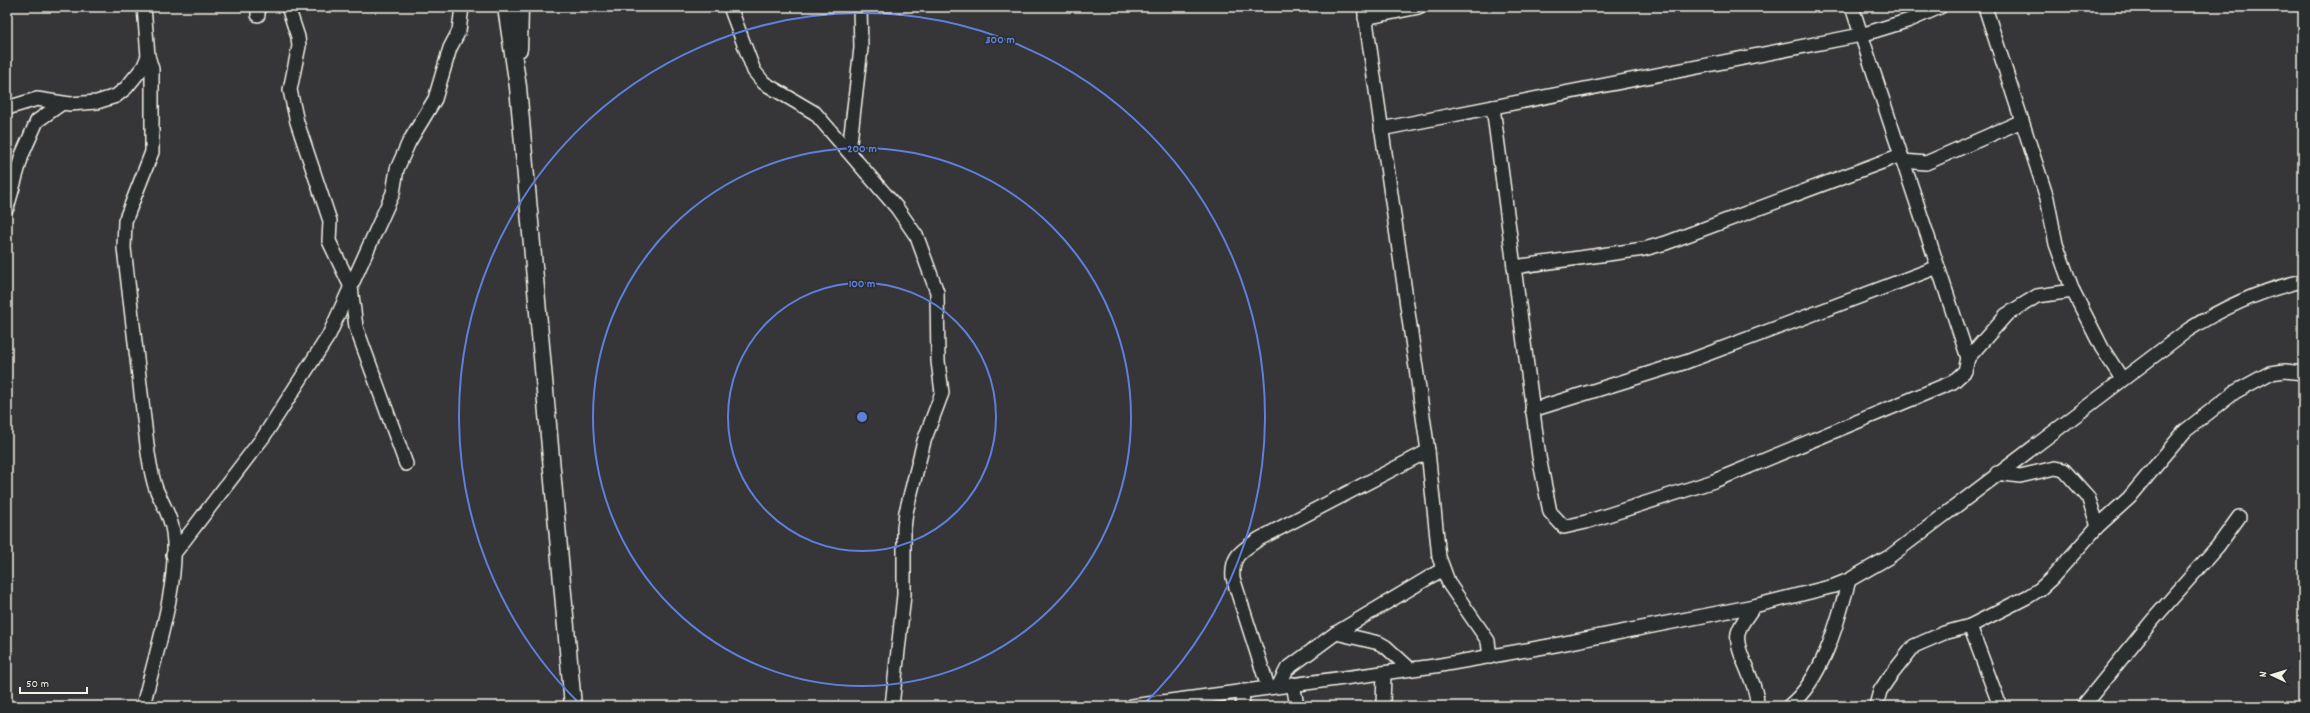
<svg xmlns="http://www.w3.org/2000/svg" width="2310" height="713" viewBox="0 0 2310 713" font-family="Dekko,sans-serif">
<style>
.lines{fill:none;stroke-linecap:round;stroke-linejoin:round}
.minor-casing{stroke:#f4f1e8;stroke-width:16}
.major-casing{stroke:#f4f1e8;stroke-width:19}
.minor{stroke:#2a2d2e;stroke-width:13}
.major{stroke:#2a2d2e;stroke-width:16}
.ring{fill:none;stroke:#5e7fdd;stroke-width:2}
.centre{fill:#5e7fdd;stroke:#2a2d2e;stroke-width:2}
.ring-label{font-size:12px;text-anchor:middle;font-weight:bold;fill:#5e7fdd;stroke:#2a2d2e;stroke-width:3;stroke-linejoin:round;paint-order:stroke}
</style>
<rect width="100%" height="100%" fill="#363538"/>
<filter id="ink" filterUnits="userSpaceOnUse"><feTurbulence type="fractalNoise" baseFrequency=".025" numOctaves="2"/><feDisplacementMap in="SourceGraphic" scale="8" xChannelSelector="R" yChannelSelector="G"/><feConvolveMatrix kernelMatrix="1 2 1 2 8 2 1 2 1" color-interpolation-filters="sRGB"/></filter>
<g filter="url(#ink)">
<g class="lines">
<!-- minor casing -->
<g class="minor-casing">
<g id="minor">
<path d="M258 7V15"/>
<path d="M288 7 298 37 299 46 290 90 297 122 330 221 329 241 351 287 356 327 406 464"/>
<path d="M730 7 754 71 764 83 815 113 897 208 917 237 937 292 938 361 942 393 924 441 906 512 904 528V595L892 706"/>
<path d="M1364 7 1428 451"/>
<path d="M1852 7 1968 358"/>
<path d="M1985 7 2047 198 2056 244 2073 291 2102 348 2122 379"/>
<path d="M1365 18 1419 7"/>
<path d="M1493 107 1539 457 1550 512 1564 527 1586 522 1714 481 1953 382 1965 371 1968 358 2006 315 2037 296 2073 291"/>
<path d="M7 108 37 99 70 104 97 102 116 96 126 88 144 66 148 56 144 7"/>
<path d="M1381 129 1861 35 1910 20 1940 7"/>
<path d="M849 151 861 48 860 7"/>
<path d="M1903 161 1926 163 2022 121"/>
<path d="M7 208 22 155 37 121 61 104"/>
<path d="M1514 267 1644 249 1666 243 1901 155"/>
<path d="M1532 410 1686 362 1938 267"/>
<path d="M1997 473 2020 476 2055 468 2064 470 2088 497 2098 526"/>
<path d="M173 555 264 436 329 335 393 193 397 169 409 142 435 99 450 48 459 31 462 7"/>
<path d="M1754 606C1748 615 1740 624 1738 633 1734 652 1758 682 1757 706"/>
<path d="M1970 626 2000 706"/>
<path d="M1336 633 1379 643 1386 647 1410 669"/>
<path d="M1293 684 1297 706"/>
<path d="M1279 685 1287 669 1336 633 1443 569"/>
<path d="M1268 687 1233 578C1231 555 1242 551 1259 539L1428 451 1439 557 1449 584 1488 641 1490 657"/>
<path d="M1242 691 1243 706"/>
<path d="M143 706C155 655 180 583 173 532 171 516 162 503 156 489 152 478 150 465 148 453L124 248 125 221 152 152V69L148 56"/>
<path d="M1132 706 1435 666 1555 645 1754 606 1834 586 1849 580 1889 557 2188 330C2224 307 2261 290 2303 281"/>
<path d="M1383 706 1384 673"/>
<path d="M1789 706C1823 679 1838 621 1849 580"/>
<path d="M1876 706 1880 691 1888 679 1914 646 1944 633 1970 626 2029 596 2040 589 2051 579 2098 526 2129 498 2185 431 2235 392 2270 373 2285 371 2303 373"/>
<path d="M2083 706 2152 621 2218 546 2239 517"/>
</g>
</g>
<!-- major casing -->
<g class="major-casing">
<g id="major">
<path d="M506 7 518 87 573 706"/>
<path d="M519 49 520 7"/>
</g>
</g>
<!-- minor -->
<use href="#minor" class="minor"/>
<!-- major -->
<use href="#major" class="major"/>
</g>
</g>
<!-- distance rings -->
<g class="ring">
<circle cx="862" cy="417" r="134"/>
<circle cx="862" cy="417" r="269"/>
<path d="M580 704A403 403 0 1 1 1144 704"/>
</g>
<circle cx="862" cy="417" r="6" class="centre"/>
<g class="ring-label">
<text x="1000" y="43">300 m</text>
<text x="862" y="152">200 m</text>
<text x="862" y="287">100 m</text>
</g>
<!-- margin -->
<rect width="2310" height="713" fill="none" stroke="#2a2d2e" stroke-width="24"/>
<rect x="12" y="12" width="2286" height="689" fill="none" stroke="#f4f1e8" stroke-width="1.5" filter="url(#ink)"/>
<!-- north arrow -->
<g transform="translate(2272 675) rotate(274)" stroke="#2a2d2e" stroke-width="3" paint-order="stroke">
<path d="M0-3L7 15L0 10L-7 15Z" fill="#f4f1e8"/>
<text y="-6" font-size="11" font-weight="bold" text-anchor="middle" fill="#f4f1e8">N</text>
</g>
<!-- scale -->
<path d="M20 687v6h67v-6" fill="none" stroke="#f4f1e8" stroke-width="2"/>
<text x="26" y="687" font-size="12" fill="#f4f1e8" stroke="#2a2d2e" stroke-width="3" paint-order="stroke">50 m</text>
</svg>
